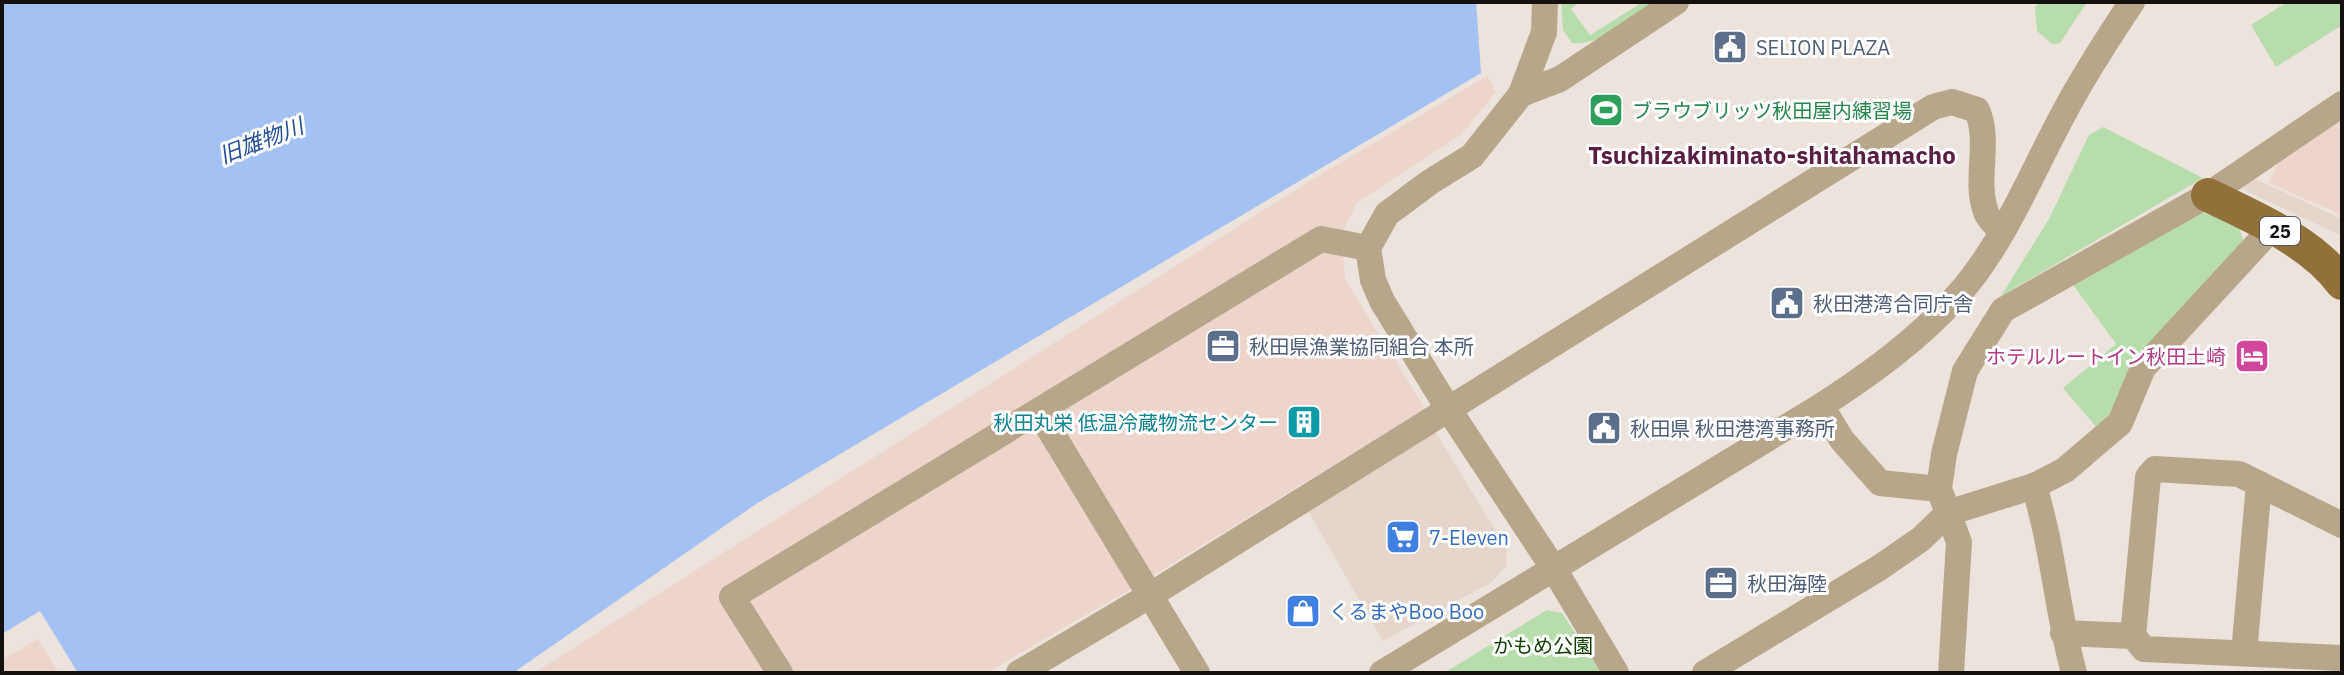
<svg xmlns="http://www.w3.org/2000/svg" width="2344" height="675" viewBox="0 0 2344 675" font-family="'IBM Plex Sans','Noto Sans JP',sans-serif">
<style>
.built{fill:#e5d5ca}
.industrial{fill:#edd5cc}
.green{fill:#b8ddad}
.water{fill:#a4c1f4}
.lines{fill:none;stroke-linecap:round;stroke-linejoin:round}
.minor{stroke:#b8a68a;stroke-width:26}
.major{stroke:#917039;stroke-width:34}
.labels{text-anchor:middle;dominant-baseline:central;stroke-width:6;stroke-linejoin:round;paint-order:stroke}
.shield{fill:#fff;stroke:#5a5856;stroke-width:2}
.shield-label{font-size:18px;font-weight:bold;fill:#13100e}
.service-label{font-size:20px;fill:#4e5e75;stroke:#fff;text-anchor:start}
.leisure-label{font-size:20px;fill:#27864d;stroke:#fff;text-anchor:start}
.hotel-label{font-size:20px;fill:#b23c85;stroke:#fff;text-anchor:end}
.culture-label{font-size:20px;fill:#0d838f;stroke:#fff;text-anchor:end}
.shop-label{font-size:20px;fill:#366cbe;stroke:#fff;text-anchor:start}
.park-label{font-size:20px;fill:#113e00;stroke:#fff}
.water-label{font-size:22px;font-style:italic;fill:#27509a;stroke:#fff}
.quarter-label{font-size:24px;font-weight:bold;fill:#591e43;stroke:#fff}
</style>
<rect width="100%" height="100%" fill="#ece3dc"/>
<!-- built -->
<g class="built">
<path d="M2251 177 2342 219V236L2242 189Z"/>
<path d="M1434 430 1507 549 1506 566 1492 582 1383 641 1307 509Z"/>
</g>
<!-- industrial -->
<g class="industrial">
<path d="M1487 76 1496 92 1462 134 1357 203 1342 232 1345 279 1425 409 1129 590 986 673H534L1311 180Z"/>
<path d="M2342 117V215L2269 183 2280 158Z"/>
<path d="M38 639 59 673H2V660Z"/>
</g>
<!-- green -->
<g class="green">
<path d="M1561 2H1579L1571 9 1590 35 1643 2H1661C1637 16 1599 47 1572 43L1563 30Z"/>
<path d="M2040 2H2087L2060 43 2052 44 2037 31 2035 7Z"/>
<path d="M2287 2H2342V25L2276 67 2251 25Z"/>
<path d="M2103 127 2203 178 2001 296 2049 219 2089 135Z"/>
<path d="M2195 210 2238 224 2243 240 2118 410 2099 430 2063 388 2116 344 2071 282Z"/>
<path d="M1547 610 1562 613 1601 673H1444Z"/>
</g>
<!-- water -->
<path class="water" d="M2 2H1476L1481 73 756 504 513 673H78L40 611 2 634Z"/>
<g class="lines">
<!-- minor -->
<g class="minor">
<path d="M1545 2 1544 32 1521 94 1472 156 1430 182 1387 214 1368 248 1373 280 1382 301 1449 410 1554 569 1616 673"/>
<path d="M1521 94 1560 79 1676 2"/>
<path d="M1821 406 1842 440 1880 483 1939 489"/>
<path d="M1039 412 1197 673"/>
<path d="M2034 486C2053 547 2057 611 2074 673"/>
<path d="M2063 633 2133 636 2144 649 2342 658"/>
<path d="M2133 636 2148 477 2155 469 2239 474 2342 525"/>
<path d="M2244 653 2259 484"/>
<path d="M780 673 732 597 1321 239 1368 248"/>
<path d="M1019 673 1149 596 1933 107 1952 102 1977 110C1991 142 1974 180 1986 212 1988 219 1997 226 2002 232"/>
<path d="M1382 673 1821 406C1870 374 1918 340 1958 295 2005 242 2031 173 2065 111 2085 73 2108 38 2132 2"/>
<path d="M1705 673 1879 568 1921 539 1948 513 2034 486 2065 470 2120 423 2143 368 2273 227"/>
<path d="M1951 673 1959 542 1939 489 1944 454 1965 371 2003 310 2208 195 2342 104"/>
</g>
<!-- major -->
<path class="major" d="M2208 195C2253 217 2311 241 2342 283"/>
</g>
<!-- icons -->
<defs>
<g id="civic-square" transform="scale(1.8)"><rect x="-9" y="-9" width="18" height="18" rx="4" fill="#5c6f8a" stroke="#fff"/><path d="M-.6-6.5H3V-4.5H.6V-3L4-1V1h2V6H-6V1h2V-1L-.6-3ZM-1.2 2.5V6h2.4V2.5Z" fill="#fff"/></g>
<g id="stadium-square" transform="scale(1.8)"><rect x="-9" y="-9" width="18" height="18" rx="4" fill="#2e9e5b" stroke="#fff"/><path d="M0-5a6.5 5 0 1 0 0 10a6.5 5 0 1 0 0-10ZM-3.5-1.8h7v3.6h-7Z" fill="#fff"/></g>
<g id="office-square" transform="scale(1.8)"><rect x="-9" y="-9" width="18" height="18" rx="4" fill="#5c6f8a" stroke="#fff"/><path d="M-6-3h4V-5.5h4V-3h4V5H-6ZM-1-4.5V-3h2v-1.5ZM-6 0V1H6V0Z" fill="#fff"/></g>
<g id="hotel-square" transform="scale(1.8)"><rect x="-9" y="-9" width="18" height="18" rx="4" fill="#d1479c" stroke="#fff"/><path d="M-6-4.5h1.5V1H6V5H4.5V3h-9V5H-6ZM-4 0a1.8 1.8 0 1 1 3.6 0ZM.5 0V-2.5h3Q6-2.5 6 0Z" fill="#fff"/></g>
<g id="building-square" transform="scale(1.8)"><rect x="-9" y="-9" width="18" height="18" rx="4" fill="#0f9aa8" stroke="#fff"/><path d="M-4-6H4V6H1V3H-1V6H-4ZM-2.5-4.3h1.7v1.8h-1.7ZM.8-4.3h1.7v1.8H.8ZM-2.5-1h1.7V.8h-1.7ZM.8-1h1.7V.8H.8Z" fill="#fff"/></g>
<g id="supermarket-square" transform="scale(1.8)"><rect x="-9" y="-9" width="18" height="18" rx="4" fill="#3f7fe0" stroke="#fff"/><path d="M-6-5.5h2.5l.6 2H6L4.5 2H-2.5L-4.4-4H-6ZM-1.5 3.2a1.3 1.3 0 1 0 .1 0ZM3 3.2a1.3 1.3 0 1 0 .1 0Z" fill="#fff"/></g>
<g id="shop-square" transform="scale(1.8)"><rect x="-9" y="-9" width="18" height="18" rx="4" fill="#3f7fe0" stroke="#fff"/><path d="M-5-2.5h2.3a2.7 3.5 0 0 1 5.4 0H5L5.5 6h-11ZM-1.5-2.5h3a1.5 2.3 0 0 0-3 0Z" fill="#fff"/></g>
</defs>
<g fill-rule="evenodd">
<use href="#civic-square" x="1730" y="47"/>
<use href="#stadium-square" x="1606" y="110"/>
<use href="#civic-square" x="1787" y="303"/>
<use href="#office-square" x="1223" y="346"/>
<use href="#hotel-square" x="2252" y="356"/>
<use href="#building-square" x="1304" y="422"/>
<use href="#civic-square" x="1604" y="428"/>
<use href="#supermarket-square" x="1403" y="537"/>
<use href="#office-square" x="1721" y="583"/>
<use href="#shop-square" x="1303" y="611"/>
</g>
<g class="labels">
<!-- shield labels -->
<rect class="shield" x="2260" y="217" width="40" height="28" rx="6"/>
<g class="shield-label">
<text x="2280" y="231">25</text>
</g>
<!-- service labels -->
<g class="service-label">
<text x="1756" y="47">SELION PLAZA</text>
<text x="1813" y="303">秋田港湾合同庁舎</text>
<text x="1249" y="346">秋田県漁業協同組合 本所</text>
<text x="1630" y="428">秋田県 秋田港湾事務所</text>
<text x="1747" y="583">秋田海陸</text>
</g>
<!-- leisure labels -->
<g class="leisure-label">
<text x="1632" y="110">ブラウブリッツ秋田屋内練習場</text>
</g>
<!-- hotel labels -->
<g class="hotel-label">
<text x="2226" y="356">ホテルルートイン秋田土崎</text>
</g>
<!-- culture labels -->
<g class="culture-label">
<text x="1278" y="422">秋田丸栄 低温冷蔵物流センター</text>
</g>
<!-- shop labels -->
<g class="shop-label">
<text x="1429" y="537">7-Eleven</text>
<text x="1329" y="611">くるまやBoo Boo</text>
</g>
<!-- park labels -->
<g class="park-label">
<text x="1543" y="645">かもめ公園</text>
</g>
<!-- water labels -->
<g class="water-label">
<text transform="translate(261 140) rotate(-21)">旧雄物川</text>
</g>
<!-- quarter labels -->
<g class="quarter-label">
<text x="1772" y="155">Tsuchizakiminato-shitahamacho</text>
</g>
</g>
<!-- border -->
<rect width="2344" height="675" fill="none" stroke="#13100e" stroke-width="8"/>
</svg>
